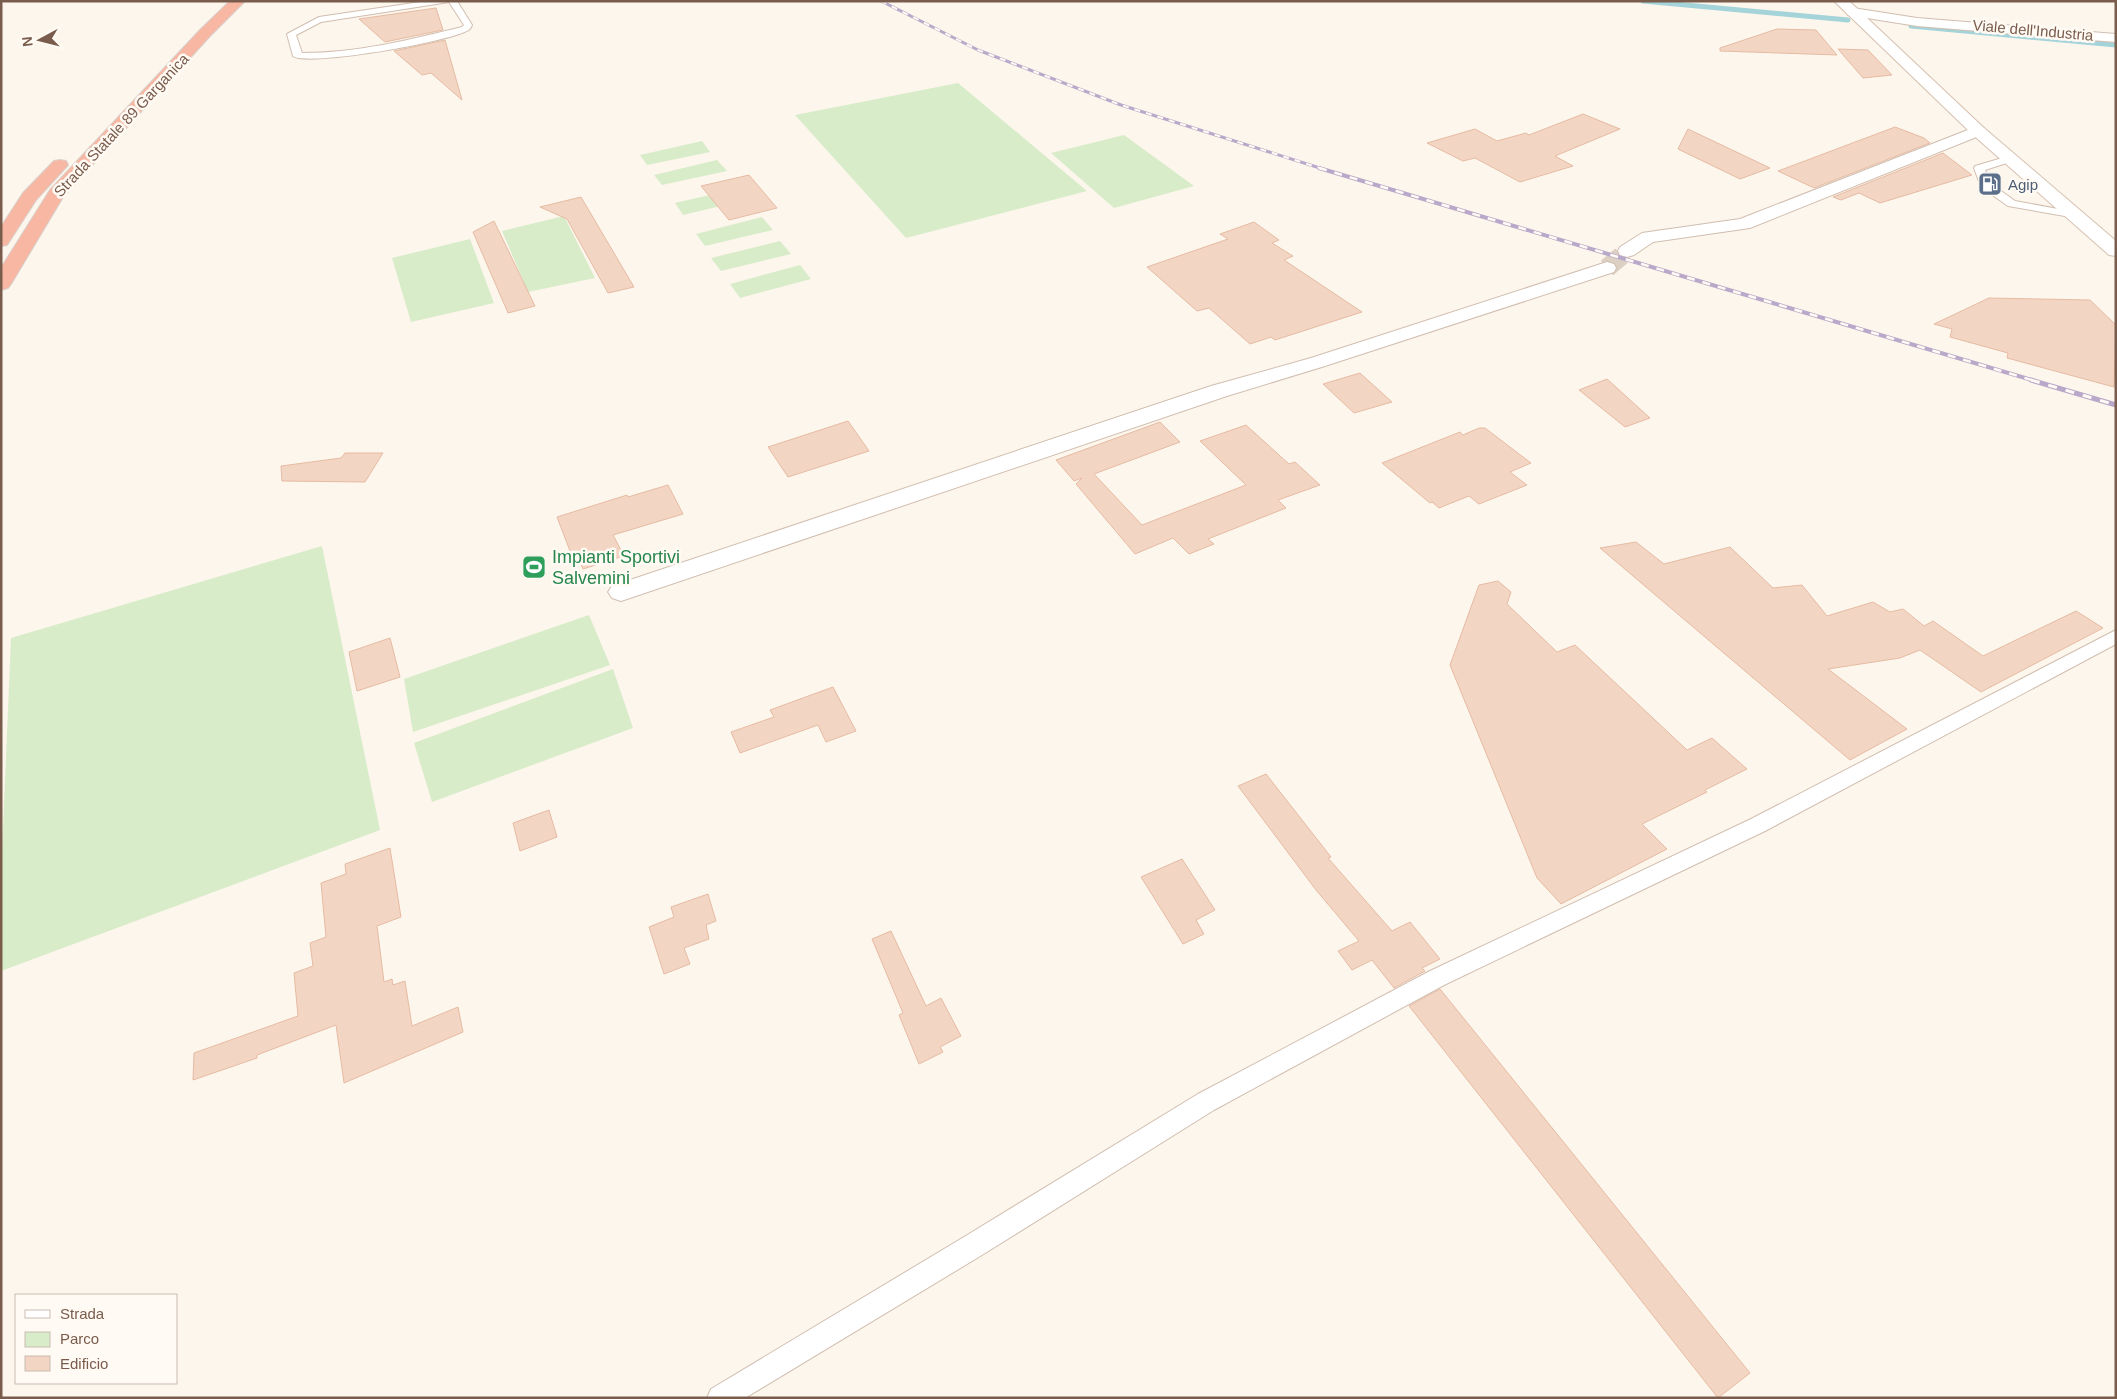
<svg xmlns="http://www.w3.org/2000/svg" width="2117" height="1399" viewBox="0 0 2117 1399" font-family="Helvetica,sans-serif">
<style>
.green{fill:#d8ecc9}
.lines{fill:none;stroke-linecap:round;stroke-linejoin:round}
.stream{stroke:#a5d3da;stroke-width:5}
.building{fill:#f3d5c3;stroke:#e6bba3}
.street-tunnel{stroke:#dcd0c4;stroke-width:19;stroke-dasharray:19 9;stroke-linecap:butt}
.lane-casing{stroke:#d1beb0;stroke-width:2}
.street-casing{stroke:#d1beb0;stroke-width:2}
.secondary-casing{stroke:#d6c0b0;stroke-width:2}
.highway-casing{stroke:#dad1cd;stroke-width:2}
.lane{fill:#fff;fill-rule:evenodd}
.street{fill:#fff;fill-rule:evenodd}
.secondary{fill:#fff;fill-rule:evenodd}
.highway{fill:#f7b7a3;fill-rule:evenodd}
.rail-far2-casing{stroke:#b9a8c9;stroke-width:3}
.rail-far1-casing{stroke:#b9a8c9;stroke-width:4}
.rail-casing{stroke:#b9a8c9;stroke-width:5}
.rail-far2{stroke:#fffaf3;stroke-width:2;stroke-dasharray:6;stroke-linecap:butt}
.rail-far1{stroke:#fffaf3;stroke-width:2.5;stroke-dasharray:8;stroke-linecap:butt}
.rail{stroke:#fffaf3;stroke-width:3;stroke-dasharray:9;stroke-linecap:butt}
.labels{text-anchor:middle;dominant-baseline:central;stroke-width:5;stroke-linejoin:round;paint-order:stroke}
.far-street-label{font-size:15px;fill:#7a5c4d;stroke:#fffaf3}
.far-service-label{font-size:15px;fill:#4e5e75;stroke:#fffaf3;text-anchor:start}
.leisure-label{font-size:18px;fill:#27864d;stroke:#fffaf3;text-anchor:start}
</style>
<rect width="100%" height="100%" fill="#fdf6ec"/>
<!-- green -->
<g class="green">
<path d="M958 83 1087 191 906 238 795 115Z"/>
<path d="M1124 135 1194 186 1114 208 1051 153Z"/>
<path d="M702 141 710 152 647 165 640 155Z"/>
<path d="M717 160 727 171 662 185 654 175Z"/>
<path d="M740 188 750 199 683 215 675 203Z"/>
<path d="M564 216 595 278 528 292 502 231Z"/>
<path d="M762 217 773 230 705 246 696 234Z"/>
<path d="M470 239 494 303 411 322 392 258Z"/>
<path d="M780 241 791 254 721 271 711 258Z"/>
<path d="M800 265 811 279 740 298 730 284Z"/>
<path d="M322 546 380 830 1 971V876L11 638Z"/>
<path d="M589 615 610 665 413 732 404 679Z"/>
<path d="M613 669 633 728 432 802 414 743Z"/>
</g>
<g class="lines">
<!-- stream -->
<g class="stream">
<path d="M1643 1 1848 20"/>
<path d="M1911 26 2116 45"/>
</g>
</g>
<!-- building -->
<g class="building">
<path d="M436 8 443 30 385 42 359 19Z"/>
<path d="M1777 29 1816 30 1837 55 1720 51V48Z"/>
<path d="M445 40 462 100 431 73 422 75 394 51Z"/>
<path d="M1838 49 1868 50 1892 75 1863 78Z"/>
<path d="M1583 114 1620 129 1555 156 1573 166 1520 182 1475 158 1463 161 1427 143 1475 129 1497 141 1526 133 1529 135Z"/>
<path d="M1895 127 1924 138 1930 143 1814 188 1778 171Z"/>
<path d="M1688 129 1770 168 1740 179 1678 149Z"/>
<path d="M1943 153 1972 175 1880 203 1859 193 1841 200 1833 197Z"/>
<path d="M749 175 777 208 729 220 701 186Z"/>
<path d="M581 197 634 287 608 293 567 219 540 207Z"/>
<path d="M494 221 535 306 508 313 473 232Z"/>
<path d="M1254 222 1279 240 1272 243 1293 256 1284 260 1362 312 1275 340 1271 337 1250 344 1209 308 1197 311 1147 267 1228 239 1220 234Z"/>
<path d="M1989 298 2090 300 2116 325 2114 387 2007 358 2008 353 1950 337 1952 329 1934 324Z"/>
<path d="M1360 373 1392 402 1354 413 1323 384Z"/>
<path d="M1607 379 1650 418 1625 427 1579 390Z"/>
<path d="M848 421 869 451 788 477 768 447Z"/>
<path d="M1160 422 1180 442 1094 474 1142 525 1246 485 1200 441 1246 425 1289 464 1295 462 1320 485 1278 500 1286 508 1208 539 1214 544 1189 554 1173 538 1135 554 1076 484 1082 478 1074 481 1056 460Z"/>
<path d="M1479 428H1485L1531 463 1510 472 1527 485 1479 504 1469 496 1439 508 1432 502 1430 503 1382 463 1460 432 1463 435Z"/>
<path d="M345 453H383L365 482 282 481 281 466 341 458Z"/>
<path d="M668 485 683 514 613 535 624 556 583 569 580 562 575 564 557 517 627 495 628 497Z"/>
<path d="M1636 542 1664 564 1730 547 1773 588 1802 585 1827 616 1873 602 1890 612 1903 609 1924 626 1933 621 1983 656 2076 611 2103 628 1981 692 1920 650 1900 658 1828 669 1907 729 1850 760 1600 548Z"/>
<path d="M1498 581 1511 592 1507 604 1557 652 1575 645 1687 750 1712 738 1747 769 1705 790 1707 792 1642 824 1667 849 1561 904 1537 878 1450 665 1479 585Z"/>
<path d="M390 638 400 677 357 691 349 652Z"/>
<path d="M833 687 856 731 826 742 818 725 740 753 731 732 774 717 770 710Z"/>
<path d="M1266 774 1331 857 1328 858 1392 931 1410 922 1440 959 1422 968 1425 971 1394 988 1372 960 1352 970 1338 951 1359 941 1316 890 1238 786Z"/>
<path d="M549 810 557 837 520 851 513 823Z"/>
<path d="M390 848 401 917 377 926 384 982 392 979 393 985 405 981 412 1026 458 1007 463 1032 344 1083 336 1025 257 1055V1058L193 1080 194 1053 298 1016 294 973 313 966 310 943 326 937 321 883 346 874 345 864Z"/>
<path d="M1182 859 1215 910 1196 920 1204 934 1183 944 1141 877Z"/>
<path d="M708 894 716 921 706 925 709 939 684 948 690 964 664 974 649 927 674 917 671 907Z"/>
<path d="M891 931 926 1006 941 998 961 1036 940 1047 943 1052 919 1064 899 1015 903 1013 872 939Z"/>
<path d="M1440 989 1750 1373 1718 1398 1409 1006Z"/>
</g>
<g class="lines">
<!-- street-tunnel -->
<path class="street-tunnel" d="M1607 268 1627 251"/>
<!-- lane casing -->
<g class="lane-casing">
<g id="lane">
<path d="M427 1H457L472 25 470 29C456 41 307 67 293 56L287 34 319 17ZM449 2 464 25 462 27C409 40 357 53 302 53L296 35 321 22Z"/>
<path d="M2009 156 2013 157 2014 159 2013 161 1985 170 1990 183 2015 201 2080 213 2082 215 2080 217 2076 218 2008 206 1981 187 1974 168 1975 166Z"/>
<path d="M2116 630V644L1765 831 1444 985 1214 1110 982 1255 745 1398H707L711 1389 964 1237 1198 1094 1430 971 1751 819Z"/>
</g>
</g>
<!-- street casing -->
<g class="street-casing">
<g id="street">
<path d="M1853 8 1917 18 2116 34V42L1917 26 1848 15 1846 12Z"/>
<path d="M1978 126 1984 128 1986 131 1984 134 1750 228 1653 242 1634 255 1627 257 1620 255 1618 251 1620 247 1642 233 1740 219Z"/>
<path d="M1607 262 1614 264 1616 268 1614 272 1325 366 1227 396 630 598 621 601 612 598 608 592 612 586 1211 386 1311 358Z"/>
</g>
</g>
<!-- secondary casing -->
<g class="secondary-casing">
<path id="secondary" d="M1834 1H1849L1984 128 2116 241V256L2109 255 1972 134Z"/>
</g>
<!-- highway casing -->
<g class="highway-casing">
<g id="highway">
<path d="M230 1H245L210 36 63 197 11 284 8 288 1 290V268L50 190 200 30Z"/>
<path d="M60 160 66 161 68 165 36 200 7 245 1 246V227L23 193 54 161Z"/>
</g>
</g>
<!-- lane -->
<use href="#lane" class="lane"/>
<!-- street -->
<use href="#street" class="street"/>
<!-- secondary -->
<use href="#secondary" class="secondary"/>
<!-- highway -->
<use href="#highway" class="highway"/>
<!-- rail-far2 casing -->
<g class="rail-far2-casing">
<path id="rail-far2" d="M881 1 978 50 1121 105 1323 169"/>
</g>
<!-- rail-far1 casing -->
<g class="rail-far1-casing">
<path id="rail-far1" d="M1319 168 2035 381"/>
</g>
<!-- rail casing -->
<g class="rail-casing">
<path id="rail" d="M2031 380 2116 405"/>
</g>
<!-- rail-far2 -->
<use href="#rail-far2" class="rail-far2"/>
<!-- rail-far1 -->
<use href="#rail-far1" class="rail-far1"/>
<!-- rail -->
<use href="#rail" class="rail"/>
</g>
<!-- icons -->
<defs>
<g id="fuel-square" transform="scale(1.25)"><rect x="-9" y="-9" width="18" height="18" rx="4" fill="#5c6f8a" stroke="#fffaf3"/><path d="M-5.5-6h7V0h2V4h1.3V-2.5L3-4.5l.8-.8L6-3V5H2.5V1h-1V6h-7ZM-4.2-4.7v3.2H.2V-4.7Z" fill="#fff"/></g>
<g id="stadium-square" transform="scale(1.25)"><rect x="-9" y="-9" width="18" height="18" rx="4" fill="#2e9e5b" stroke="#fffaf3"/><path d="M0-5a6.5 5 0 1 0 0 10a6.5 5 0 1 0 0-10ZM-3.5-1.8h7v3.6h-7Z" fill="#fff"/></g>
</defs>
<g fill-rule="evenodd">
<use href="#fuel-square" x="1990" y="184"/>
<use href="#stadium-square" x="534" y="567"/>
</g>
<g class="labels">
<!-- far-street labels -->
<g class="far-street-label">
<text transform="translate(2033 30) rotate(5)">Viale dell'Industria</text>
<text transform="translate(121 125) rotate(-47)">Strada Statale 89 Garganica</text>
</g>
<!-- far-service labels -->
<g class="far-service-label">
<text x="2008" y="184">Agip</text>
</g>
<!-- leisure labels -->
<g class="leisure-label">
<text x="552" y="557">Impianti Sportivi<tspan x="552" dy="21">Salvemini</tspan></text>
</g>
</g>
<!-- border -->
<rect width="2117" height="1399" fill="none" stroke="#7a5c4d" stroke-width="5"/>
<!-- legend -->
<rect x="15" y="1294" width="162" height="90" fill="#fffaf3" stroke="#cabbb1"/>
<rect x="25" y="1310" width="25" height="8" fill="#ffffff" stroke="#cabbb1"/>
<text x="60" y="1319" font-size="15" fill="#7a5c4d">Strada</text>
<rect x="25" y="1332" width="25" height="15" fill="#d8ecc9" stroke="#cabbb1"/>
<text x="60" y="1344" font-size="15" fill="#7a5c4d">Parco</text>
<rect x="25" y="1356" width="25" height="15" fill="#f3d5c3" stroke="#cabbb1"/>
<text x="60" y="1369" font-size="15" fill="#7a5c4d">Edificio</text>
<!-- north arrow -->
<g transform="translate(40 40) rotate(263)" stroke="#fffaf3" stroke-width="4" paint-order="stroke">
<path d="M0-4L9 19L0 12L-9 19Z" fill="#7a5c4d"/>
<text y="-8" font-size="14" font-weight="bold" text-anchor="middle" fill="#7a5c4d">N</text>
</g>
</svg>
